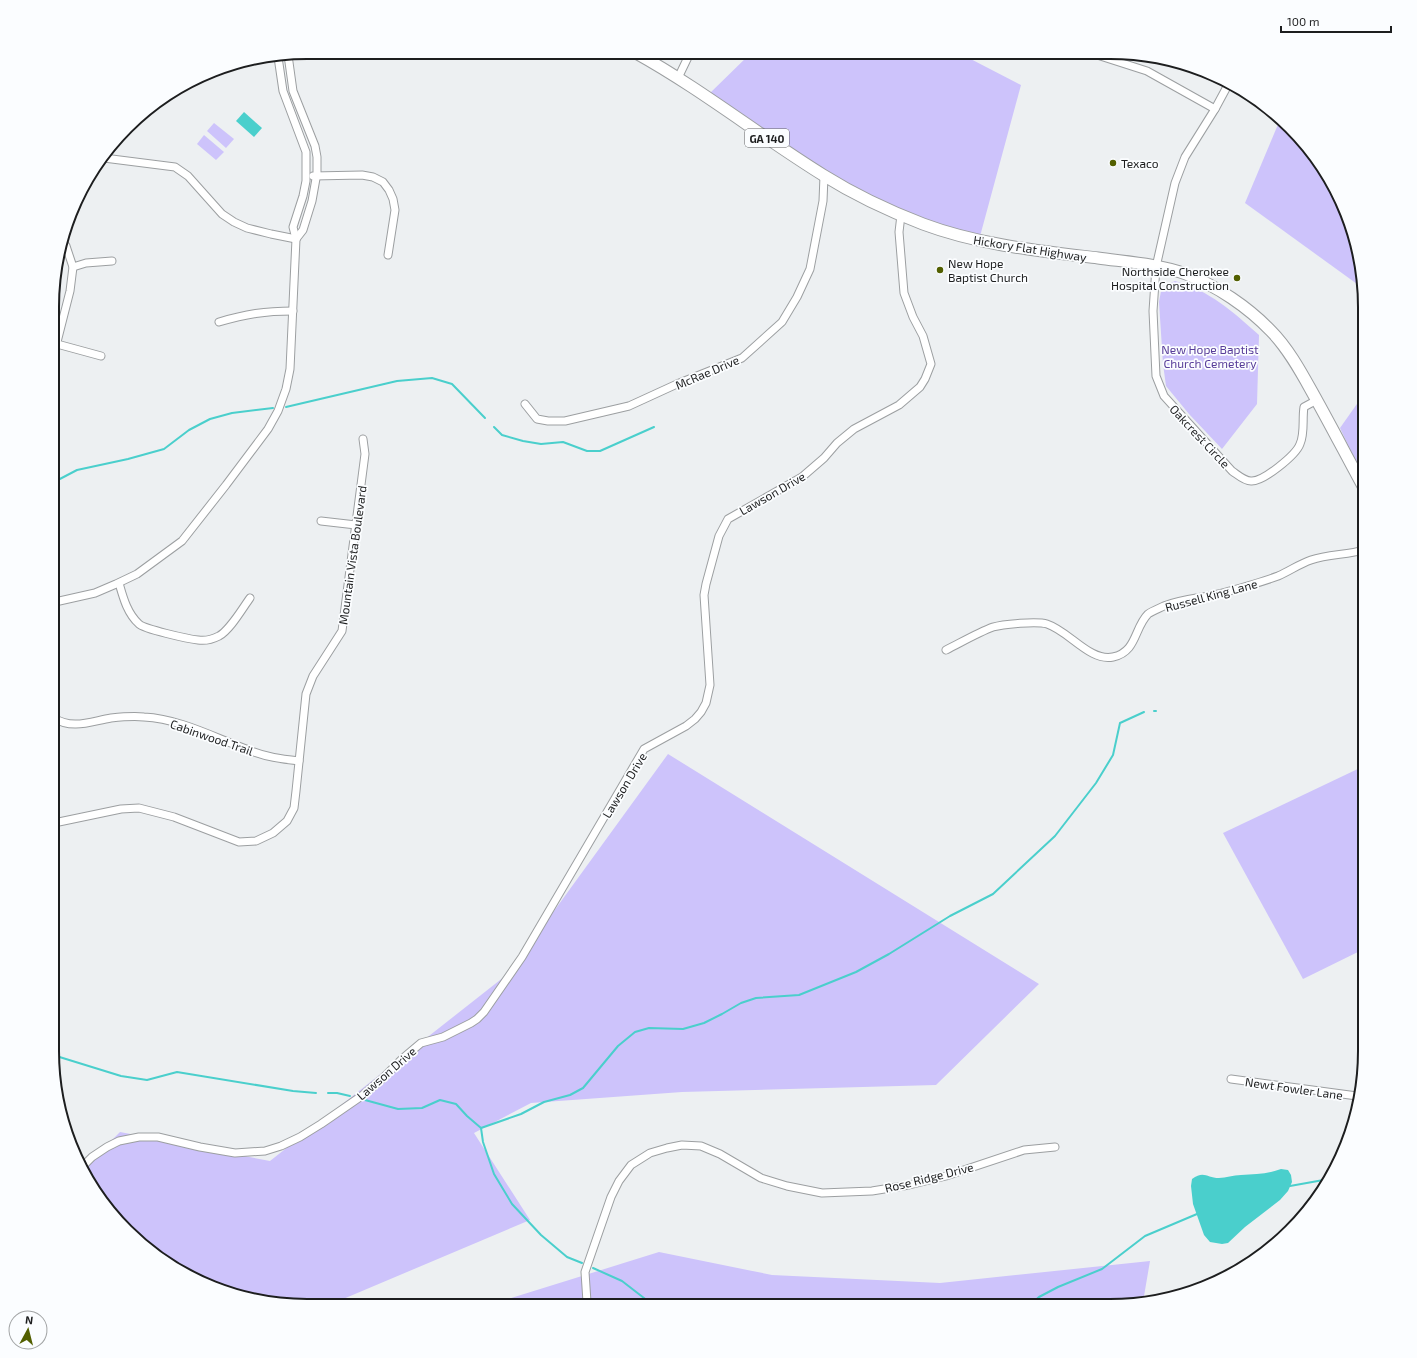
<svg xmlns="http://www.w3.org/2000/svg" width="1417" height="1358" viewBox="0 0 1417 1358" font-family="'Exo 2',sans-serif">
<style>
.green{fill:#cdc3fb}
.water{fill:#4acfcc}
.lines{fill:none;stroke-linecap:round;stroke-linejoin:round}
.stream{stroke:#4acfcc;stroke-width:2}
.minor-casing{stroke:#9c9fa1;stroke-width:9}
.primary-casing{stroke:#9c9fa1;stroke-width:13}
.minor{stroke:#fff;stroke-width:7}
.primary{stroke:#fff;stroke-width:11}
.poi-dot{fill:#525f00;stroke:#fbfdff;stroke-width:1.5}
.labels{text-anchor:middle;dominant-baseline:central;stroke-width:3.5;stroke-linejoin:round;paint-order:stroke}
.shield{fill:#fbfdff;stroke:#606162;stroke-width:1}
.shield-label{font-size:11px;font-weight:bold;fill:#1d1e1f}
.poi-label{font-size:12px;fill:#1d1e1f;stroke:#fbfdff;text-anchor:start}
.street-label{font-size:12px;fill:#1d1e1f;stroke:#fbfdff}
.park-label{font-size:12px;fill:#583d99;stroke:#fbfdff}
.rim{fill:none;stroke:#1d1e1f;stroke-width:2}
</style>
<rect width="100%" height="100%" fill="#edf0f2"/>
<!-- green -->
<g class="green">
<path d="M751 53 961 54 1021 85 979 240 930 233 892 216 824 176 809 159 709 94Z"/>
<path d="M1279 122 1312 152 1346 210 1364 289 1245 203Z"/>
<path d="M214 123 234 139 226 148 207 131Z"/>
<path d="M204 135 224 152 216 160 197 144Z"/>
<path d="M1175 281C1210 291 1232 311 1259 335L1257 404 1222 449 1189 414 1166 386 1163 364 1159 302 1161 291 1167 285Z"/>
<path d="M1364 394V479L1340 428Z"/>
<path d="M668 754 1039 984 936 1085 682 1092 531 1103 474 1133 530 1220 329 1305H291L194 1280 152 1253 105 1206 83 1169 120 1132 270 1161 509 973Z"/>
<path d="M1364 766V949L1303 979 1223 833Z"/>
<path d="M659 1252 772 1275 940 1283 1150 1261 1143 1302 1126 1305H489Z"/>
</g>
<!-- water -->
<g class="water">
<path d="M244 112 262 128 254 137 236 121Z"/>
<path d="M1281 1169 1288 1170 1291 1175 1292 1182 1288 1191 1280 1200 1245 1227 1228 1243 1222 1244 1210 1242 1204 1235 1193 1204 1191 1186 1192 1179C1204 1170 1207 1178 1219 1178 1226 1178 1233 1175 1241 1175 1255 1174 1268 1174 1281 1169Z"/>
</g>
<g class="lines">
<!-- stream -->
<g class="stream">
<path d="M286 407 397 381 432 378 452 384 485 418"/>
<path d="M494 427 502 435 523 441 541 444 563 442 587 451H600L654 427"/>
<path d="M56 481 77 470 128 459 164 449 189 430 210 419 232 413 273 408"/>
<path d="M1154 711H1156"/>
<path d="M53 1055 121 1076 147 1080 177 1072 293 1091 316 1093"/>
<path d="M328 1093H337L350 1096"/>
<path d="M365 1100 398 1109 422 1108 440 1100 456 1104 467 1116 481 1128 483 1142 494 1174 512 1204 541 1235 567 1257 582 1263"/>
<path d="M481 1128 521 1114 544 1102 570 1095 583 1088 618 1046 635 1032 649 1028 683 1029 704 1023 722 1014 741 1003 756 998 799 995 856 972 889 954 950 916 993 894 1055 836 1096 783 1113 755 1120 723 1144 712"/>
<path d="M1290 1186 1329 1179"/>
<path d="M593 1268 622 1281 653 1305"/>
<path d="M1030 1305 1039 1297 1058 1287 1102 1269 1145 1236 1197 1214"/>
</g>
<!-- minor casing -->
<g class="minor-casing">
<g id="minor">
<path d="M1094 54 1147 71 1215 109"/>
<path d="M288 55 293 91 315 146 317 157V173L312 201 303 230 296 239"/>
<path d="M678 78 690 53"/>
<path d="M1229 83 1215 109 1185 157 1175 183 1156 267 1153 311 1156 376 1164 396 1232 471C1238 475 1244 481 1251 481 1263 482 1296 455 1300 444 1305 433 1302 419 1304 407L1317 400"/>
<path d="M104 158 175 167 188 176 222 214 234 222 247 228 271 234 296 239"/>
<path d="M313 176 362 175 373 177 383 182 389 190 393 199 395 210 388 255"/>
<path d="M73 267 86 263 112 261"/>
<path d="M219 322C246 314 265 311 293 311"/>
<path d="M57 344 101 356"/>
<path d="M56 346 70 291 73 267 66 246 63 242"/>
<path d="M525 404 537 419 548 421H565L629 406 677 384 742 358 782 322 797 297 810 269 823 201 824 176"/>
<path d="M321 521 356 525"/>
<path d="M119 583C123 597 127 613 139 624 144 629 188 639 198 640 204 641 213 639 219 636 230 630 242 609 250 598"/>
<path d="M55 602 95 593 116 584 137 574 182 541 226 485 268 429 278 411 286 389 290 369 296 239 293 227 303 196 306 181V152L283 91 278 57"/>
<path d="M946 650C960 643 979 632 993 627 1003 624 1037 621 1047 624 1069 631 1090 662 1113 657 1137 652 1134 628 1148 614 1152 611 1160 608 1164 606 1184 598 1206 598 1226 592 1244 587 1262 582 1278 576 1290 571 1299 564 1311 560 1328 554 1347 555 1364 550"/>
<path d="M54 718C72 730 92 721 111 718 121 717 134 716 144 717 181 719 215 738 249 750 265 757 282 759 299 761"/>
<path d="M54 823 121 809 139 808 174 817 239 842 256 841 273 833 287 821 294 808 296 791 306 694 313 676 342 631 365 454 363 439"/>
<path d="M1231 1079 1357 1096"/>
<path d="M82 1167 92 1157 107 1147 119 1141 139 1137H158L200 1147 235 1153 265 1151 281 1146 300 1137 321 1124 363 1095 383 1078 402 1059 421 1043 443 1037 471 1023 477 1019 484 1012 522 957 644 749 686 726 695 719 701 712 706 703 710 685 704 595 706 584 719 536 728 519 802 477 824 458 837 443 854 429 899 405 920 387 925 379 931 364 923 336 913 317 904 293 899 232 901 215"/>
<path d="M589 1305 587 1302 585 1272 611 1197 619 1181 631 1165 650 1153 667 1148 682 1145 701 1146 720 1154 761 1178 787 1186 822 1193 872 1191 909 1185 946 1176 1024 1150 1055 1147"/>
</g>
</g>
<!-- primary casing -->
<g class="primary-casing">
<path id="primary" d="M636 53C701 89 760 136 823 175 855 195 889 211 923 224 979 245 1040 251 1098 258 1127 262 1159 264 1186 274 1217 286 1248 307 1271 331 1287 347 1300 370 1311 390 1329 422 1346 455 1364 488"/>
</g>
<!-- minor -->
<use href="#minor" class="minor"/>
<!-- primary -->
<use href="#primary" class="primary"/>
</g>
<!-- markers -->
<g class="poi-dot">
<circle cx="1113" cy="163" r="4"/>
<circle cx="940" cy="270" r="4"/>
<circle cx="1237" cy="278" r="4"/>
</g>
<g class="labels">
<!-- shield labels -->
<rect class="shield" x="745" y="129" width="44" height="18" rx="3"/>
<g class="shield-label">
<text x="767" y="138">GA 140</text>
</g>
<!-- poi labels -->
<g class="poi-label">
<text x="1121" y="163">Texaco</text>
<text x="948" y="263">New Hope<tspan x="948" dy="14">Baptist Church</tspan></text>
<text x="1229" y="271" text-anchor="end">Northside Cherokee<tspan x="1229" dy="14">Hospital Construction</tspan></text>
</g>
<!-- street labels -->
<g class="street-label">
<text transform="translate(1030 248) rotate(9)">Hickory Flat Highway</text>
<text transform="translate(707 372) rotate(-23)">McRae Drive</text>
<text transform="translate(1200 436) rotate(47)">Oakcrest Circle</text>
<text transform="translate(772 493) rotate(-30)">Lawson Drive</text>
<text transform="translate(352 555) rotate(-82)">Mountain Vista Boulevard</text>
<text transform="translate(1211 595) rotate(-15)">Russell King Lane</text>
<text transform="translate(212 737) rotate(19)">Cabinwood Trail</text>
<text transform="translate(624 785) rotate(-59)">Lawson Drive</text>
<text transform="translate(386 1073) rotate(-41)">Lawson Drive</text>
<text transform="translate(1294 1088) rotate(8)">Newt Fowler Lane</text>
<text transform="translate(929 1177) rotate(-14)">Rose Ridge Drive</text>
</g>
<!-- park labels -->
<g class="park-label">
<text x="1210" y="349">New Hope Baptist<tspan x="1210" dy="14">Church Cemetery</tspan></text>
</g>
</g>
<!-- crop -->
<path d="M0 0H1417V1358H0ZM307 59H1110A248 248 0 0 1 1358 307V1051A248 248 0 0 1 1110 1299H307A248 248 0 0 1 59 1051V307A248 248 0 0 1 307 59Z" fill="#fbfdff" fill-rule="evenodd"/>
<path class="rim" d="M307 59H1110A248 248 0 0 1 1358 307V1051A248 248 0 0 1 1110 1299H307A248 248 0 0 1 59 1051V307A248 248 0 0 1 307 59Z"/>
<!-- north arrow -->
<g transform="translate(28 1330) rotate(7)"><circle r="19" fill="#fbfdff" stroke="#a2a4a5"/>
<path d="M0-3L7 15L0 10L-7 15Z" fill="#525f00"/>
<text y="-6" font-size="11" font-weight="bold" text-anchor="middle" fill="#1d1e1f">N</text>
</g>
<!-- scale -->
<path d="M1281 26v6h110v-6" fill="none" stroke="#1d1e1f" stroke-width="2"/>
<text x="1287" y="26" font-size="12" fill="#1d1e1f" stroke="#fbfdff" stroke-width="3" paint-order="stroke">100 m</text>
</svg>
